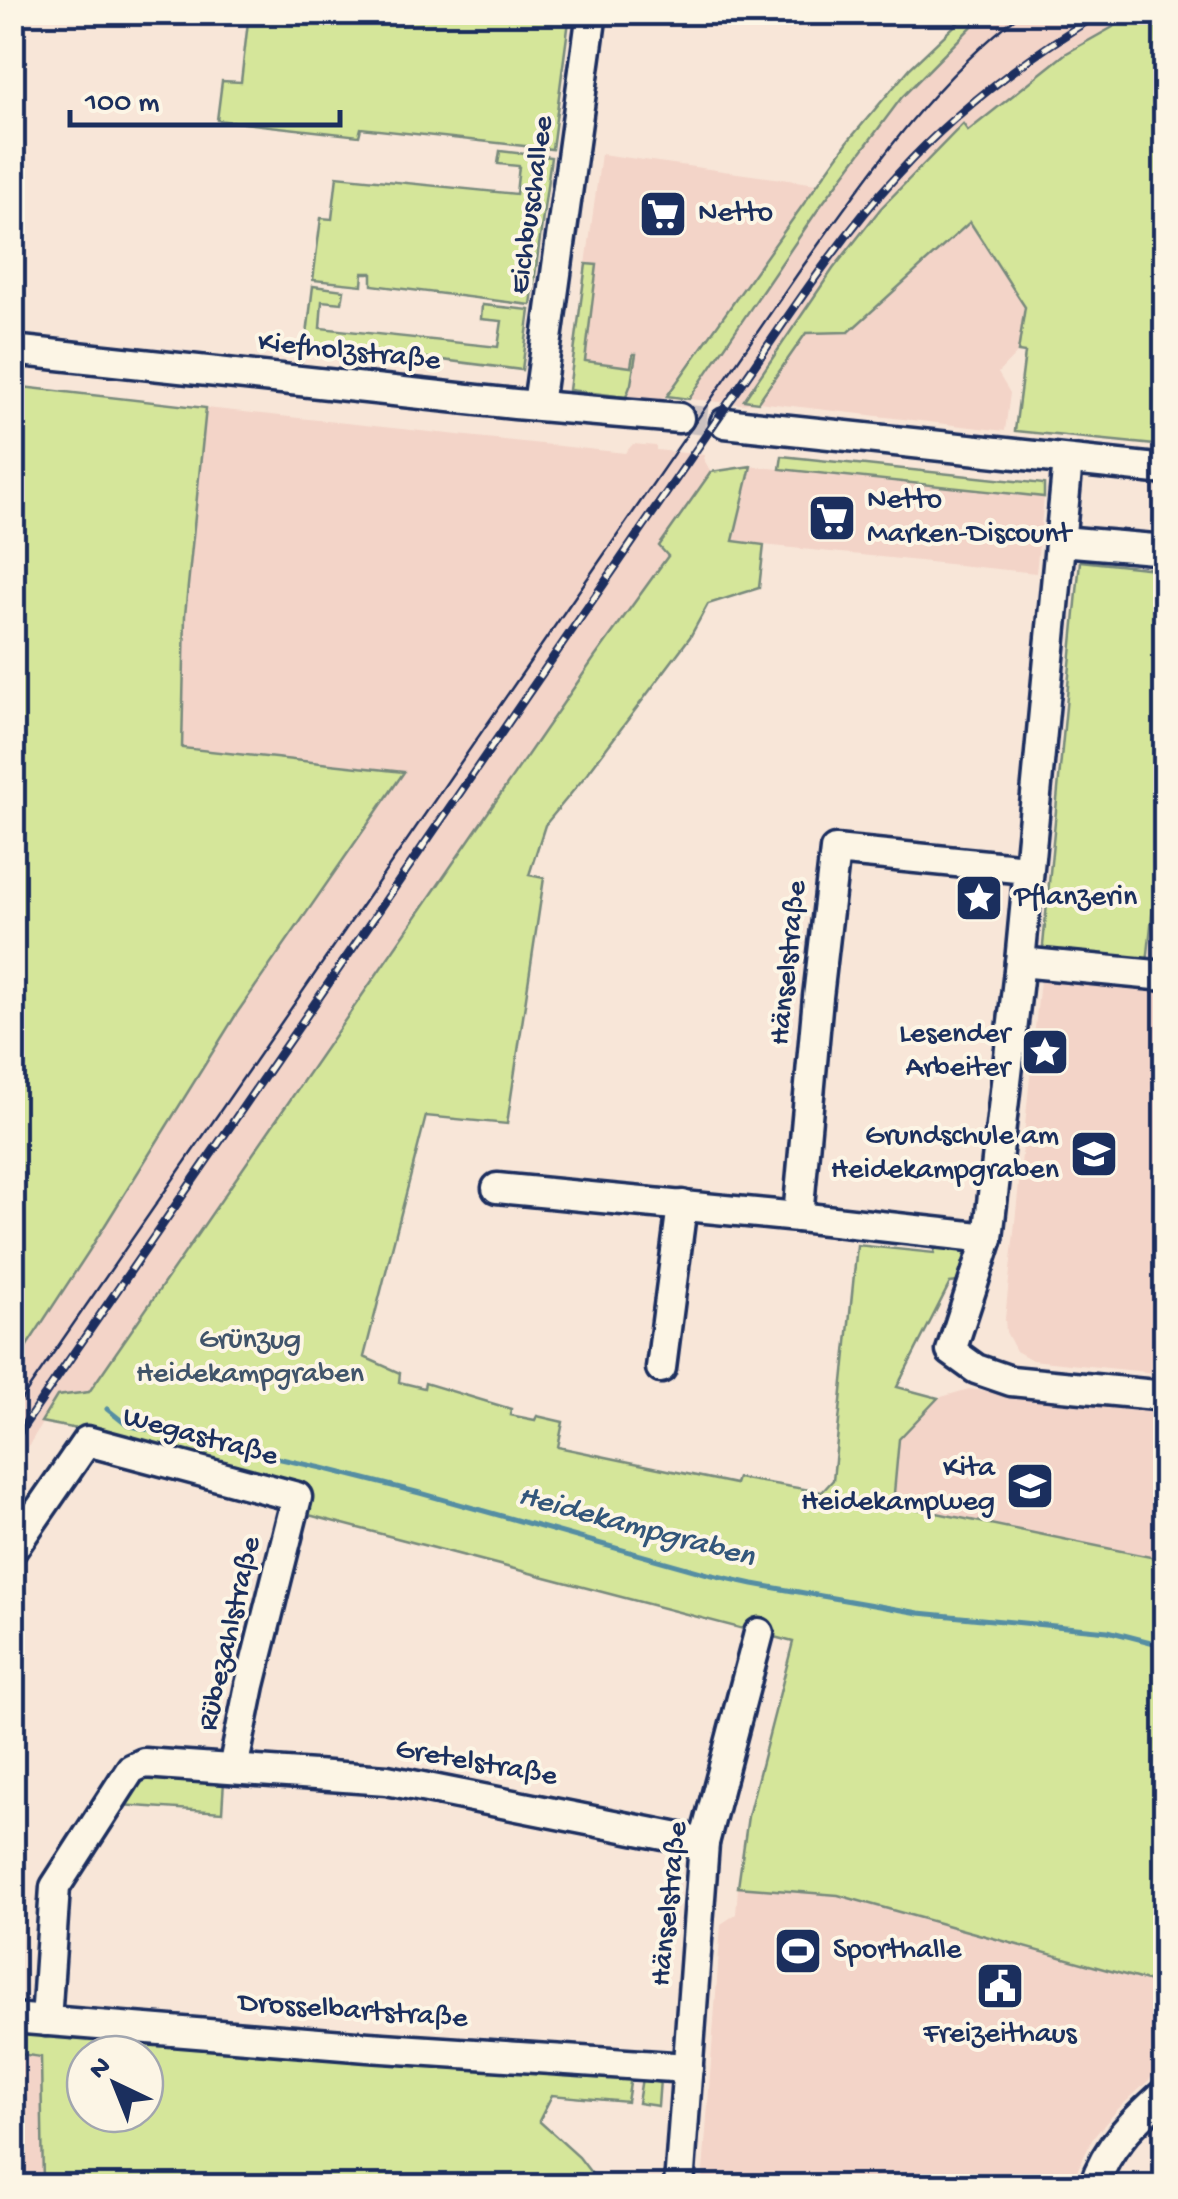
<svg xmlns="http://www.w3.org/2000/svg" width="1178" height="2199" viewBox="0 0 1178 2199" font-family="'Gochi Hand',sans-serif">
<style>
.built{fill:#f3d4c8}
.green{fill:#d5e69a;stroke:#788a7c;stroke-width:2.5;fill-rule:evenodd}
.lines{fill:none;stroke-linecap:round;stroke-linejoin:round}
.stream{stroke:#558ea3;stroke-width:5}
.minor-tunnel{stroke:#ccc1c0;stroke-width:28;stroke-dasharray:28 14;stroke-linecap:butt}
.minor-casing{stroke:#1b2f5e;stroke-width:35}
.minor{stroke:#fcf5e5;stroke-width:28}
.tram{stroke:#1b2f5e;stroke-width:2.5}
.rail-casing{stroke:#1b2f5e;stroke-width:9}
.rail{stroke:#fcf5e5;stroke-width:5;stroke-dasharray:15;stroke-linecap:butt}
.labels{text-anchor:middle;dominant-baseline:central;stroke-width:8;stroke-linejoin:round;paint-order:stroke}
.street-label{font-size:30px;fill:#1b2f5e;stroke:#fcf5e5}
.poi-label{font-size:30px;fill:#1b2f5e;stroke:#fcf5e5;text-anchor:start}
.park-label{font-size:30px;fill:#40546a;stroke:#fcf5e5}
.water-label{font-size:32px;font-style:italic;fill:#33567b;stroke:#fcf5e5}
</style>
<rect width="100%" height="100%" fill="#f8e6d8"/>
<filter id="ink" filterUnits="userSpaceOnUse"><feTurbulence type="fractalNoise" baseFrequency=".01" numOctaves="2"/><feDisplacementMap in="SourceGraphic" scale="20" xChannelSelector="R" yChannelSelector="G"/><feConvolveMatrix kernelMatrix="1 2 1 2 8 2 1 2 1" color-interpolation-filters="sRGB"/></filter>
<g filter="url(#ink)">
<!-- built -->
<g class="built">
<path d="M985 13H1138L1130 17 971 222 1025 307 1018 352 998 373 1010 393 1005 431 758 402 740 404 689 399 819 208 902 97Z"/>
<path d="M601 154 817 184 663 400 569 390Z"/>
<path d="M206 408 625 453 633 444 656 446V450L705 455 703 458 711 472 659 546 668 555 89 1392 57 1397 13 1473V1367L89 1251 237 1013 404 773 181 748 185 615Z"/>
<path d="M751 466 1044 497 1036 573 733 542Z"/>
<path d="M1040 980 1165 990V1374L1032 1360 1016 1351 1006 1332 1005 1319Z"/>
<path d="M969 1389 1165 1411V1560L893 1504 899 1439 938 1398Z"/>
<path d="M738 1887 838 1895 1165 1986V2065L1117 2110 1093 2138 1078 2169 1073 2186H702L721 1924 736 1914Z"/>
<path d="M13 2053 41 2056 43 2186H13Z"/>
</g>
<!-- green -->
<g class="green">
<path d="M969 12 985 13 902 97 819 208 689 399 667 396 849 140 910 68Z"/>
<path d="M249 13H570L552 149 361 128 359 136 217 120 222 81 241 82Z"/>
<path d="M1138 13H1165V446L1015 431 1025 353 1018 352 1025 307 970 222 849 332 806 333 758 402 744 400 833 269 881 208 963 124 968 131 1065 54Z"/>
<path d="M500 151 551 157 531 305 372 285V273H363L362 285 313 280 321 218 332 219 337 176 516 194 519 166 498 164Z"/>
<path d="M586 264 597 265 585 361 631 367 633 354H636L631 384 626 397 569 390Z"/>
<path d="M313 286 344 290 342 303 322 301 320 328 498 347 502 321 481 319 482 305 530 310 522 370 306 343Z"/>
<path d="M13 386 206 408 185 615 182 748 404 772 237 1013 89 1251 13 1367Z"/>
<path d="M782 456 1044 484V497L780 469Z"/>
<path d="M751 466 733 541 764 545 759 588 708 604 690 637 587 774 545 825 529 875 544 878 507 1124 426 1116 364 1357 400 1373 399 1382 424 1388 425 1383 511 1409 510 1415 535 1420 537 1416 563 1422 558 1447 735 1484 737 1478 822 1492 833 1480 857 1245 934 1253 937 1240 967 1248 958 1282 950 1283 897 1387 938 1398 899 1439 893 1504 1165 1560V1986L838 1895 738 1887 748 1816 793 1642 305 1514 93 1432 41 1422 57 1396 89 1392 595 657 668 556 659 546 711 472Z"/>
<path d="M1080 561 1165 570 1166 780 1147 964 1042 956Z"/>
<path d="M143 1776 224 1781 222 1812 119 1805Z"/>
<path d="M12 2031 631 2077 627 2102 552 2095 539 2121 579 2157 601 2186H43L41 2057 13 2053ZM85 2054H145V2114H85Z"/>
<path d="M642 2078 660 2079 658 2106 638 2103Z"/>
</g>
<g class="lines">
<!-- stream -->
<path class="stream" d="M107 1409 127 1425 322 1468 420 1493 708 1574 753 1584 919 1613 1108 1631 1166 1646"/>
<!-- minor-tunnel -->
<path class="minor-tunnel" d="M679 418 725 423"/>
<!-- minor casing -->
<g class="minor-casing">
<g id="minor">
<path d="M12 350 515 404 679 418"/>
<path d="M538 405 592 12"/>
<path d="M725 423 1166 470"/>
<path d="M1068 460 1020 962 988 1238 951 1351 976 1369 1011 1381 1166 1396"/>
<path d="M1061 541 1166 550"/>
<path d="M1020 962 1166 976"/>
<path d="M497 1188 798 1217 988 1238"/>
<path d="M798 1217 818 997 835 850 1027 869"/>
<path d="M661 1368 682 1205"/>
<path d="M12 1550 87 1441 297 1497 250 1685 233 1769"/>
<path d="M12 2018 368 2047 688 2068"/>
<path d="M46 2021 55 1887 131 1769 144 1763 387 1780 704 1843"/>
<path d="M679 2186 704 1843 759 1633"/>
<path d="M1094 2186C1106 2146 1136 2119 1166 2092"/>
</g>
</g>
<!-- minor -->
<use href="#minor" class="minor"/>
<!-- tram -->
<path class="tram" d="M12 1413 803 266C868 175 933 80 1023 12"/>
<!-- rail casing -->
<g class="rail-casing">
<path id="rail" d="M12 1443 729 402C783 325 834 244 898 174 957 109 1027 57 1102 12"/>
</g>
<!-- rail -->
<use href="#rail" class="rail"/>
</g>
</g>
<!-- icons -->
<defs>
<g id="supermarket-square" transform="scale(2.5)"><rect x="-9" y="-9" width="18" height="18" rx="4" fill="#1b2f5e" stroke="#fcf5e5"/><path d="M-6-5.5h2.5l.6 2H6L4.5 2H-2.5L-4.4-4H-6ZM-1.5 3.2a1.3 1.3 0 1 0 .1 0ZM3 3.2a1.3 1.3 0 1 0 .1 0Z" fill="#fff"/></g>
<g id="sight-square" transform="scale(2.5)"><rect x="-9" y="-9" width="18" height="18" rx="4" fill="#1b2f5e" stroke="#fcf5e5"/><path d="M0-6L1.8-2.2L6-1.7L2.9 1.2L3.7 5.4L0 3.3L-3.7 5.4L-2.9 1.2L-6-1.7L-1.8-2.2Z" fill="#fff"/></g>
<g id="school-square" transform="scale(2.5)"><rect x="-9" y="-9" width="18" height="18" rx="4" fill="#1b2f5e" stroke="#fcf5e5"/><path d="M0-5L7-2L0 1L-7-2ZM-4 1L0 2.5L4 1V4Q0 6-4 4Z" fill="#fff"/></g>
<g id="stadium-square" transform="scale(2.5)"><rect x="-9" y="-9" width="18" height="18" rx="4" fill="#1b2f5e" stroke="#fcf5e5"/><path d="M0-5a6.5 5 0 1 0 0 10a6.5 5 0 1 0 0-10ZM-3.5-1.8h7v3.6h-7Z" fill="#fff"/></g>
<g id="civic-square" transform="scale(2.5)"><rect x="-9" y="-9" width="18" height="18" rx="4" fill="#1b2f5e" stroke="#fcf5e5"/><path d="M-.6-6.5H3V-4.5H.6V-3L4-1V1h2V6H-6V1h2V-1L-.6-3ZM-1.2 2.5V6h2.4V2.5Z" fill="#fff"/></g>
</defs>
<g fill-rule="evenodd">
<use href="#supermarket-square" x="663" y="214"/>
<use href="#supermarket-square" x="832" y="518"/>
<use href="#sight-square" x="979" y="898"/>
<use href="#sight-square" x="1045" y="1052"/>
<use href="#school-square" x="1094" y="1154"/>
<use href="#school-square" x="1030" y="1486"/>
<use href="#stadium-square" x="798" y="1951"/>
<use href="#civic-square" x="1000" y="1986"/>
</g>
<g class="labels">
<!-- street labels -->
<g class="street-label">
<text transform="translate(533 205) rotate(-82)">Eichbuschallee</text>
<text transform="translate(349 353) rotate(6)">Kiefholzstraße</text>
<text transform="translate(790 963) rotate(-84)">Hänselstraße</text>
<text transform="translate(200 1438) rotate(15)">Wegastraße</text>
<text transform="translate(231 1634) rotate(-77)">Rübezahlstraße</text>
<text transform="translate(476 1764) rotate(10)">Gretelstraße</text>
<text transform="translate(671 1904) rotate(-84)">Hänselstraße</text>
<text transform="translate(353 2012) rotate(4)">Drosselbartstraße</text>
</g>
<!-- poi labels -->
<g class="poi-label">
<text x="698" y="214">Netto</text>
<text x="867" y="501">Netto<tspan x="867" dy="34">Marken-Discount</tspan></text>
<text x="1014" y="898">Pflanzerin</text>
<text x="1010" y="1035" text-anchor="end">Lesender<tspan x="1010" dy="34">Arbeiter</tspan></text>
<text x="1059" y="1137" text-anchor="end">Grundschule am<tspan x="1059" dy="34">Heidekampgraben</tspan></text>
<text x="995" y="1469" text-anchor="end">Kita<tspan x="995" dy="34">Heidekampweg</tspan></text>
<text x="833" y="1951">Sporthalle</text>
<text x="1000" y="2035" text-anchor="middle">Freizeithaus</text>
</g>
<!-- park labels -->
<g class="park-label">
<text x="250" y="1341">Grünzug<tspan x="250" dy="34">Heidekampgraben</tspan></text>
</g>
<!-- water labels -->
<g class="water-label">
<text transform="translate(636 1528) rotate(15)">Heidekampgraben</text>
</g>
</g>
<!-- margin -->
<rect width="1178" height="2199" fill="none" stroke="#fcf5e5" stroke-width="50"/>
<rect x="25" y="25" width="1128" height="2149" fill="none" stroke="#1b2f5e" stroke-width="4" filter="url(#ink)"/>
<!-- north arrow -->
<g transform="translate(115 2084) rotate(317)"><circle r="48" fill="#fcf5e5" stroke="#a2a6af" stroke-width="2.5"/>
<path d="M0-8L18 38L0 25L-18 38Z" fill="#1b2f5e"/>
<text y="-15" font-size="28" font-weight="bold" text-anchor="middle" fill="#1b2f5e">N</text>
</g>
<!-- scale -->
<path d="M70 110v15h270v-15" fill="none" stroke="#1b2f5e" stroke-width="5"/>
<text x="85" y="110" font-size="30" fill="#1b2f5e" stroke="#fcf5e5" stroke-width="8" paint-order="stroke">100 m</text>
</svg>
